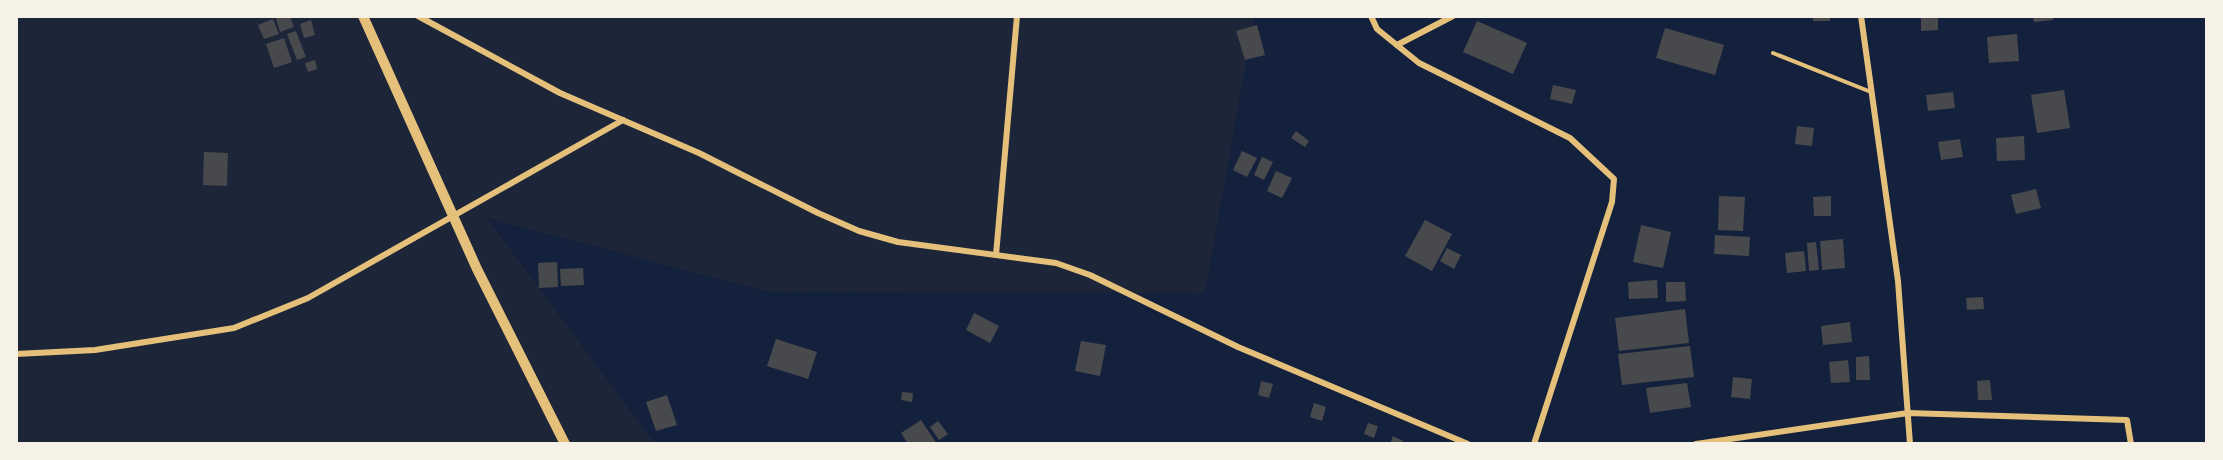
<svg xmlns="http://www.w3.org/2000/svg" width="2223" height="460" viewBox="0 0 2223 460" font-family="Figtree,sans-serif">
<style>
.green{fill:#1d2539}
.building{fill:#48494c}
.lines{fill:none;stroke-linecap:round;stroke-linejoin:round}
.service{stroke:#e5c07b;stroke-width:4}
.minor{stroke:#e5c07b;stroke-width:6}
.secondary{stroke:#e5c07b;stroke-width:10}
</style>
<rect width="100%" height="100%" fill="#14213d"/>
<!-- green -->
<path class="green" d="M16 17H1254L1205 293 769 292 487 218 655 444 17 443Z"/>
<!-- building -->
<g class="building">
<path d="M281 16H290L294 27 280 32 276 18Z"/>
<rect x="1813" y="16" width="17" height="5"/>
<path d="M1921 16H1938V30L1921 31Z"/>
<path d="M2033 16H2053V20L2034 22Z"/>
<path d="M273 19 279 34 264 39 258 25Z"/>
<path d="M311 20 315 35 304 38 300 24Z"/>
<path d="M1477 21 1527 43 1513 74 1463 52Z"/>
<path d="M1257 25 1265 55 1245 60 1236 31Z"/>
<path d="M1665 28 1724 45 1715 75 1656 58Z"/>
<path d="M296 31 306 57 297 60 287 34Z"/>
<path d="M2017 34 2019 61 1989 63 1987 37Z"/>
<path d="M284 38 292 62 274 68 266 44Z"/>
<path d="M315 60 317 69 308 72 305 63Z"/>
<path d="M1553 85 1576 90 1572 104 1550 99Z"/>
<path d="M2064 90 2070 128 2037 133 2031 95Z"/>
<path d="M1953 92 1955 108 1928 111 1926 95Z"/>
<path d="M1797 126 1814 128 1812 146 1795 144Z"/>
<path d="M1296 131 1309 141 1305 147 1291 138Z"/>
<path d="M2024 136 2025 160 1997 161 1996 138Z"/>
<path d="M1960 139 1963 157 1941 160 1938 142Z"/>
<path d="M1242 151 1257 158 1247 177 1233 170Z"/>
<path d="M204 152 228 153 227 186 203 185Z"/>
<path d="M1262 157 1273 162 1264 180 1254 175Z"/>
<path d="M1276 171 1292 178 1282 198 1267 191Z"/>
<path d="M2036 189 2041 208 2016 214 2011 195Z"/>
<path d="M1719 196 1745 197 1743 231 1718 230Z"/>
<path d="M1831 196V216H1814L1813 197Z"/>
<path d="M1425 220 1452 234 1432 271 1405 256Z"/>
<path d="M1641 225 1671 232 1663 268 1633 262Z"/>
<path d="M1715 235 1750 237 1749 256 1714 254Z"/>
<path d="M1843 239 1845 268 1822 270 1820 241Z"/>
<path d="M1816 242 1819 270 1809 271 1807 243Z"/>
<path d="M1447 248 1461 255 1454 269 1440 261Z"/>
<path d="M1804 251 1806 271 1787 273 1785 253Z"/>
<path d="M557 262 558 287 539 288 538 263Z"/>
<path d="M583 268 584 285 561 286 560 269Z"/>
<path d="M1657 280 1658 298 1629 299 1628 282Z"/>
<path d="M1666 282H1685L1686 301 1666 302Z"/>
<path d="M1983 297 1984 309 1967 310 1966 298Z"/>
<path d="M1685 309 1689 343 1619 351 1615 318Z"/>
<path d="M974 313 999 326 990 343 966 330Z"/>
<path d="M1850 322 1852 342 1823 345 1821 326Z"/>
<path d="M776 339 817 352 808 379 767 366Z"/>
<path d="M1081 341 1106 345 1100 376 1075 371Z"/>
<path d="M1690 346 1694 377 1622 385 1618 354Z"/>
<path d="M1869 356 1870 380H1856V357Z"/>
<path d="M1848 360 1850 382 1831 383 1829 362Z"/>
<path d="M1733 377 1752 379 1750 399 1731 397Z"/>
<path d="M1990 380 1992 400H1978L1977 381Z"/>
<path d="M1261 381 1273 384 1269 398 1258 395Z"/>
<path d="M1687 383 1691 407 1650 413 1646 388Z"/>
<path d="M902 392 913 393 912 402 901 400Z"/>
<path d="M667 395 677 425 656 431 646 402Z"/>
<path d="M1314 403 1326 407 1322 421 1310 417Z"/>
<path d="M921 420 937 444H908L901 433Z"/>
<path d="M938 421 948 434 939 440 930 427Z"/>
<path d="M1368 423 1378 426 1374 438 1364 434Z"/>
<path d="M1393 436 1403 441 1402 444H1390Z"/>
</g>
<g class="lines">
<!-- service -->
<path class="service" d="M1773 53 1871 92"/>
<!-- minor -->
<g class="minor">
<path d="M418 16 560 93 699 153 818 213 859 231 898 242 1056 263 1090 275 1238 347 1468 444"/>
<path d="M1371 16 1377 29 1419 63 1570 138 1614 179 1612 202 1534 444"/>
<path d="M1861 16 1898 281 1910 444"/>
<path d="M1397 45 1453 16"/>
<path d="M996 255 1017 16"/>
<path d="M16 354 95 350 234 328 308 298 623 120"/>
<path d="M1696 444 1908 413 2127 420 2131 444"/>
</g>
<!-- secondary -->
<path class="secondary" d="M363 16 477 269 565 444"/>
</g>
<!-- border -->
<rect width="2223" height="460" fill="none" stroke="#f6f1e7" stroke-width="36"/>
</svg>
